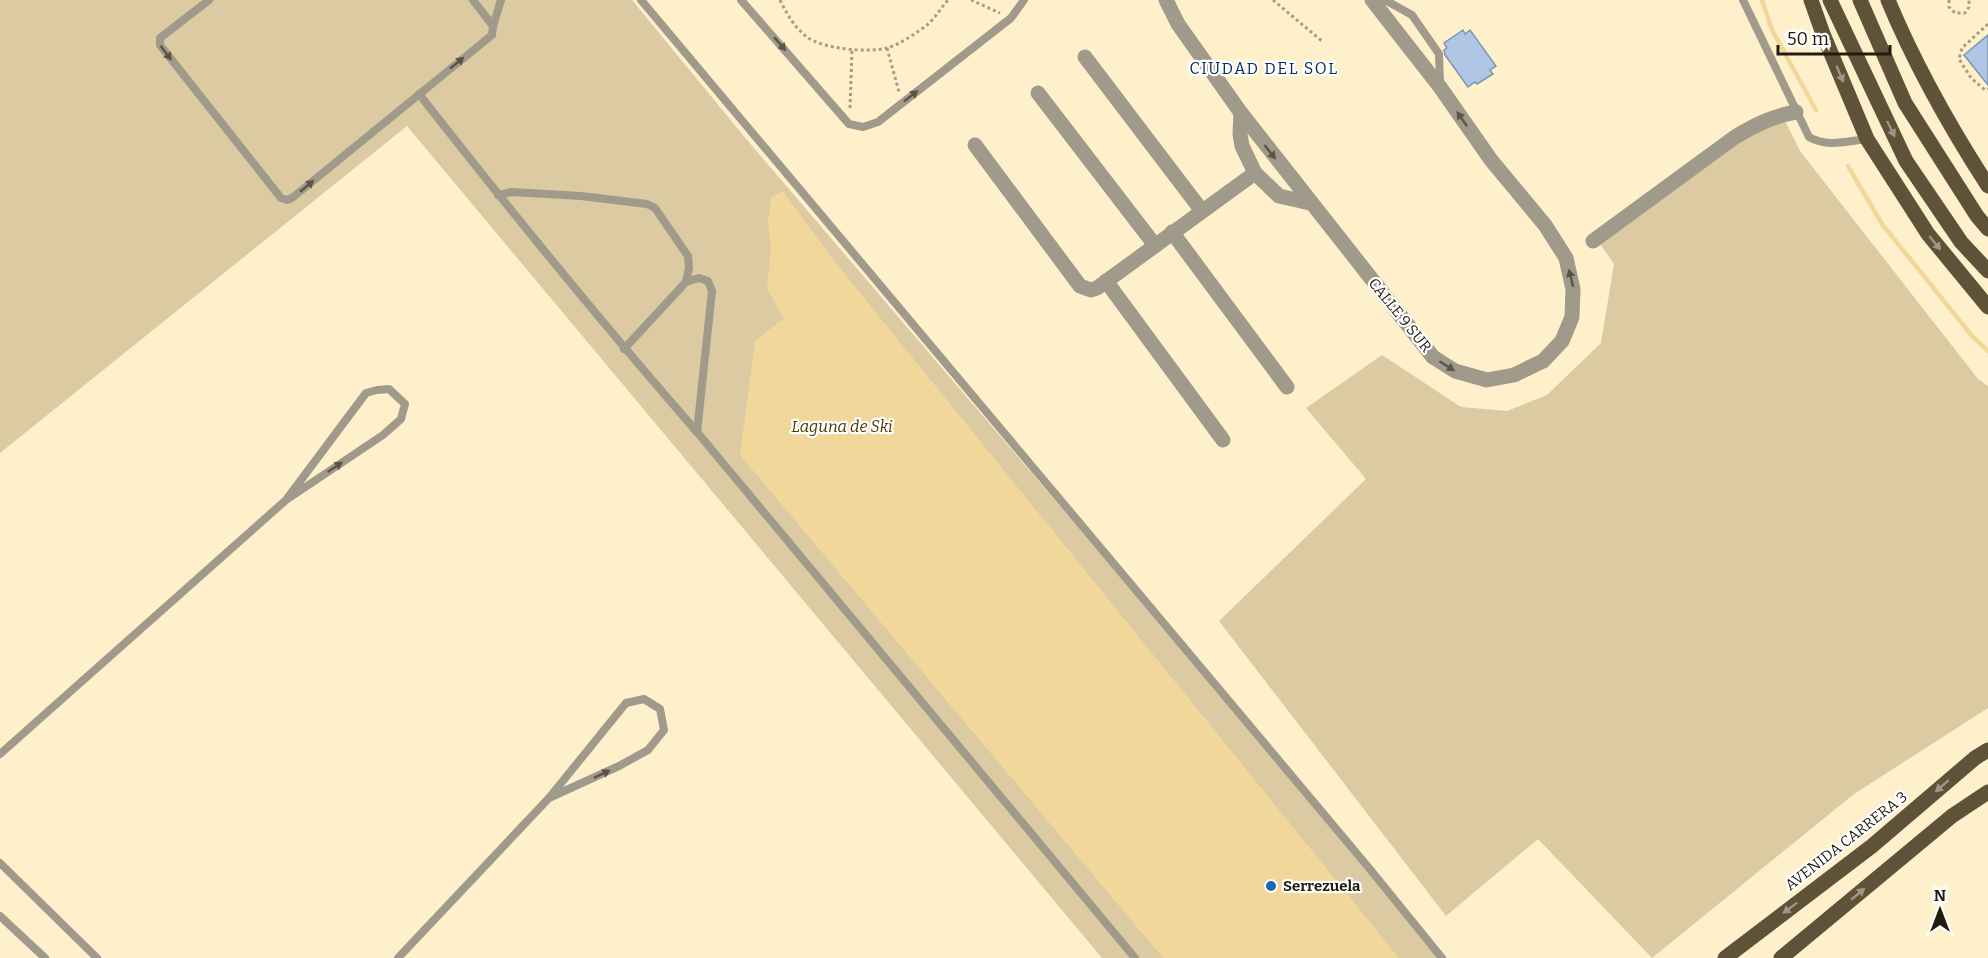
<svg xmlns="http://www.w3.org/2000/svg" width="1988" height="958" viewBox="0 0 1988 958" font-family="Bitter,serif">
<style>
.green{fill:#dbcaa2}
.water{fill:#f1d79a}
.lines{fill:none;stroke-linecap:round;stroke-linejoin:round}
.stream{stroke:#f1d79a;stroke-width:4.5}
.building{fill:#afc7e5;stroke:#7e94b1;stroke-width:1.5}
.path{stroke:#a89d82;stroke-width:3;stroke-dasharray:3 3;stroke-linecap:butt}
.service{stroke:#a09a8b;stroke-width:8}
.minor{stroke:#a09a8b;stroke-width:15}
.primary{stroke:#5e5338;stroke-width:15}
.oneway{fill:#5a5546}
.oneway2{fill:#9e9787}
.poi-dot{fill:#2064b5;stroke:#fefefe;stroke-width:2}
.labels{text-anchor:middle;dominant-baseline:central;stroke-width:4.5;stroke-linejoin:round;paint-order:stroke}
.street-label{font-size:15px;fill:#211c0e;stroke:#fefefe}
.poi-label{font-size:15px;font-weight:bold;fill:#211c0e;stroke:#fefefe;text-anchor:start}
.neighbourhood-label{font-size:16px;letter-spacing:1.5px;fill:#002b5d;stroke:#fefefe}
.water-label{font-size:16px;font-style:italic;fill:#493804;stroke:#fefefe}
</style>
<rect width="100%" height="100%" fill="#fff0cc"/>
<!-- green -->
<g class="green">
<path d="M0 0H632L742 134 1446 958H1102L407 126 0 453Z"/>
<path d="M1782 115 1800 151 1978 379 1988 386V708L1854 794 1652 958 1538 839 1446 916 1219 621 1366 479 1306 408 1382 355 1461 407 1507 411 1547 395 1601 343 1614 264 1596 238Z"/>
</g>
<!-- water -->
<path class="water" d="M783 191 831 257 1399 958H1163L740 455 755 341 784 318 767 289 771 249 768 222 771 197Z"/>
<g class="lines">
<!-- stream -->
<g class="stream">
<path d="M1762 0 1772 30 1816 110"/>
<path d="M1848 166 1882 224 1972 336 1988 351"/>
</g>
</g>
<!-- building -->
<g class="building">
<path d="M1463 30 1465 34 1470 30 1496 66 1490 70 1493 74 1477 84 1475 82 1468 87 1445 55 1444 50 1447 48 1444 43Z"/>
<path d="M1988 35V85L1964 55Z"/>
</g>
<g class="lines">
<!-- path -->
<g class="path">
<path d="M780 0C787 14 794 27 807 37 822 49 869 53 887 48 901 44 916 33 927 25 935 18 941 8 948 0"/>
<path d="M971 0 1000 13"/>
<path d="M1273 0 1323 42"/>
<path d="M1949 0V7L1955 13H1965L1969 7V0"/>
<path d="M1988 24 1962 48 1959 59 1971 78 1985 90 1988 89"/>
<path d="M887 48 899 92"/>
<path d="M850 108 852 50"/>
</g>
<!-- service -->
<g class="service">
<path d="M209 0 160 38V45L281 198 287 200 292 198 492 35 493 26 473 0"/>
<path d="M641 0 1369 868 1442 958"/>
<path d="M741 0 849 124 863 127 878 122 1011 18 1024 0"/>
<path d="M1385 0 1412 15 1439 54 1440 84"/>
<path d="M1743 0 1809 137C1828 148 1847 141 1867 139"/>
<path d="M493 26 501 0"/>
<path d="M419 94C509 209 601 322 697 432L1135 958"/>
<path d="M498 195 512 192 581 196 647 204 655 208 688 256 689 268 686 282 624 349"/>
<path d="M686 282 699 278 708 281 712 291 697 432"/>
<path d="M0 754 286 500 383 435 401 419 405 404 389 389 377 390 366 393 286 500"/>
<path d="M0 863 97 958"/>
<path d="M0 916 45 958"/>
<path d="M398 958 549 798 626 703 644 699 660 709 664 730 648 750 619 766 549 798"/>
</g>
<!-- minor -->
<g class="minor">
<path d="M1166 0 1178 24 1241 113 1433 357 1455 371 1487 380 1514 375 1543 361 1562 341 1572 317 1573 289 1566 258 1545 225 1491 160 1440 87 1372 0"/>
<path d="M1085 57 1202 211"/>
<path d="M1038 93 1154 244"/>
<path d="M1241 113 1240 134 1242 146 1255 173 1279 196 1310 203"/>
<path d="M975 145 1080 286 1091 290 1097 288 1255 173"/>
<path d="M1172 232 1287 387"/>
<path d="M1593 241 1735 137C1755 125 1773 116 1796 112"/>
<path d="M1106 281 1223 440"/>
</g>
<!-- primary -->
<g class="primary">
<path d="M1811 0 1823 34 1867 139 1928 234 1988 307"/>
<path d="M1830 0 1906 161 1961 242 1988 271"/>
<path d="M1860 0 1905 103 1977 216 1988 229"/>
<path d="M1888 0C1915 65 1950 127 1988 186"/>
<path d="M1725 958 1872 846 1975 758 1988 750"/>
<path d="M1781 958 1952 816 1988 792"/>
</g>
</g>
<!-- one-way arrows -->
<defs><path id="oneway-solid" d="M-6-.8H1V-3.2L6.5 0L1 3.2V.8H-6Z" transform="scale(1.5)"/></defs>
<g class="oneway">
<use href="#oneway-solid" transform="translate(780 44) rotate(49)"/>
<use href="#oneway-solid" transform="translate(166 53) rotate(53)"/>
<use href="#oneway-solid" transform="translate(457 63) rotate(-39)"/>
<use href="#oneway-solid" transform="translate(911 96) rotate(-38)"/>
<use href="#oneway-solid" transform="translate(1462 119) rotate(-125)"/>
<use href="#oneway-solid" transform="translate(1270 152) rotate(52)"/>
<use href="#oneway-solid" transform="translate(307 186) rotate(-40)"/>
<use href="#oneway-solid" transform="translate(1571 278) rotate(-104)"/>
<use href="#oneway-solid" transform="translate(1447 366) rotate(32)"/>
<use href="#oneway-solid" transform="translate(335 467) rotate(-34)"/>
<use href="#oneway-solid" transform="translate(602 774) rotate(-25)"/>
</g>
<g class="oneway2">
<use href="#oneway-solid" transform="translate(1840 74) rotate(67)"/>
<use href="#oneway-solid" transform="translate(1891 129) rotate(64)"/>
<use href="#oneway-solid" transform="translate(1935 243) rotate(51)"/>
<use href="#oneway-solid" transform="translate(1942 786) rotate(139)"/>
<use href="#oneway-solid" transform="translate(1858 894) rotate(-40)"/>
<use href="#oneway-solid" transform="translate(1790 908) rotate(143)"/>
</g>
<!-- markers -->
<circle class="poi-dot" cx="1271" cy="886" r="6"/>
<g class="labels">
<!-- street labels -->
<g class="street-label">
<text transform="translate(1400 315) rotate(51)">CALLE 9 SUR</text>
<text transform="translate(1846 841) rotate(-38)">AVENIDA CARRERA 3</text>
</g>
<!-- poi labels -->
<g class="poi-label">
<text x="1283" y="886">Serrezuela</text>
</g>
<!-- neighbourhood labels -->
<g class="neighbourhood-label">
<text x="1264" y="68">CIUDAD DEL SOL</text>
</g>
<!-- water labels -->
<g class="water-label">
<text x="842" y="426">Laguna de Ski</text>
</g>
</g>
<!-- north arrow -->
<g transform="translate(1940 910)" stroke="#fefefe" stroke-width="4.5" paint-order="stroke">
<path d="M0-4.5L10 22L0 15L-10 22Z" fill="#211c0e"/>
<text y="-9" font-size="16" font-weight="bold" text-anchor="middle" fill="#211c0e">N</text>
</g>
<!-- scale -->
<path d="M1778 45v9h112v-9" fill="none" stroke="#211c0e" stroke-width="3"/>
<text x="1787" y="45" font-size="18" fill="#211c0e" stroke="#fefefe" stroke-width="4.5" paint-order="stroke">50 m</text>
</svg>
